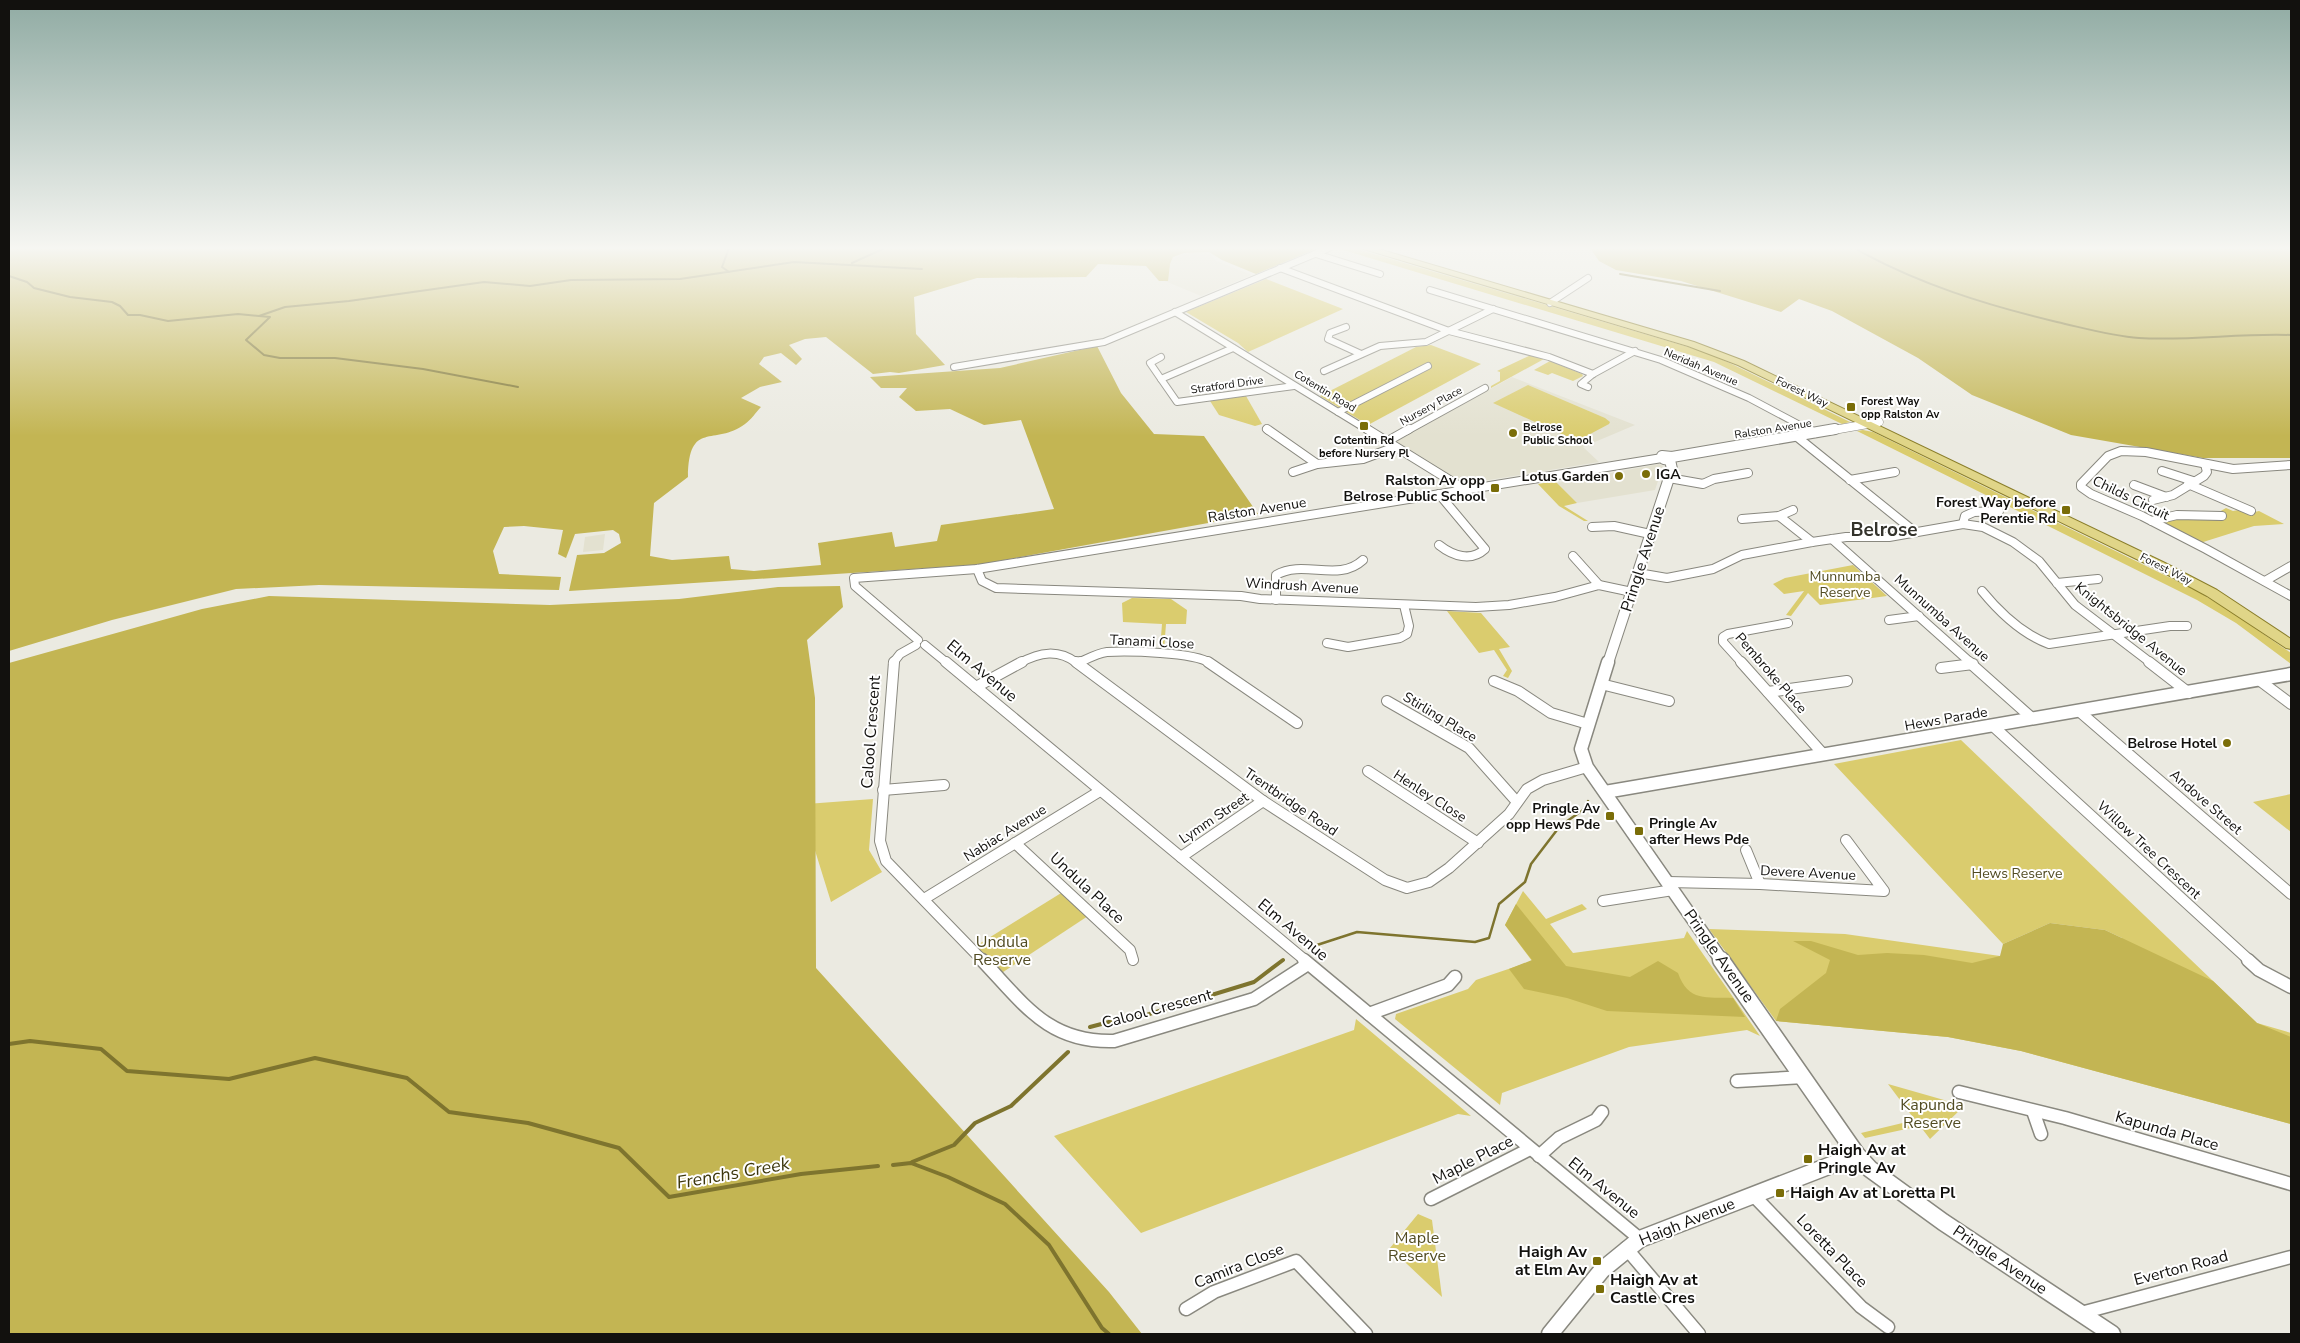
<svg xmlns="http://www.w3.org/2000/svg" width="2300" height="1343" viewBox="0 0 2300 1343" font-family="'Nunito Sans',sans-serif">
<style>
.built{fill:#e3e1d0}
.green{fill:#dacc6e}
.forest{fill:#c3b553}
.lines{fill:none;stroke-linecap:round;stroke-linejoin:round}
.stream-far2{stroke:#7e742e;stroke-width:2}
.stream-far1{stroke:#7e742e;stroke-width:2.5}
.stream{stroke:#7e742e;stroke-width:4}
.minor-far3-casing{stroke:#89887f;stroke-width:8}
.minor-far2-casing{stroke:#89887f;stroke-width:10}
.minor-far1-casing{stroke:#89887f;stroke-width:12}
.minor-casing{stroke:#89887f;stroke-width:15}
.tertiary-far3-casing{stroke:#89887f;stroke-width:9}
.tertiary-far2-casing{stroke:#89887f;stroke-width:12}
.tertiary-far1-casing{stroke:#89887f;stroke-width:15}
.tertiary-casing{stroke:#89887f;stroke-width:19}
.primary-casing{stroke:#8a7e2a;stroke-width:2}
.minor-far3{stroke:#fff;stroke-width:6}
.minor-far2{stroke:#fff;stroke-width:8}
.minor-far1{stroke:#fff;stroke-width:10}
.minor{stroke:#fff;stroke-width:12}
.tertiary-far3{stroke:#fff;stroke-width:8}
.tertiary-far2{stroke:#fff;stroke-width:10}
.tertiary-far1{stroke:#fff;stroke-width:12}
.tertiary{stroke:#fff;stroke-width:16}
.primary{fill:#e0d588;fill-rule:evenodd}
.poi-dot{fill:#7a6d08;stroke:#fff;stroke-width:2}
.labels{text-anchor:middle;dominant-baseline:central;stroke-width:4;stroke-linejoin:round;paint-order:stroke}
.far-street-label{font-size:11px;fill:#12110e;stroke:#fff}
.far-poi-label{font-size:11px;font-weight:bold;fill:#12110e;stroke:#fff;text-anchor:start}
.poi-label{font-size:14px;font-weight:bold;fill:#12110e;stroke:#fff;text-anchor:end}
.street-label{font-size:14px;fill:#12110e;stroke:#fff}
.park-label{font-size:14px;fill:#514b22;stroke:#fff}
.near-street-label{font-size:16px;fill:#12110e;stroke:#fff}
.near-park-label{font-size:16px;fill:#514b22;stroke:#fff}
.near-poi-label{font-size:16px;font-weight:bold;fill:#12110e;stroke:#fff;text-anchor:start}
.near-water-label{font-size:18px;font-style:italic;fill:#3d370d;stroke:#fff}
.district-label{font-size:19px;font-weight:bold;fill:#34332c;stroke:#fff}
</style>
<rect width="100%" height="100%" fill="#ebeae1"/>
<!-- built -->
<g class="built">
<path d="M1193 253 1210 254 1216 261 1252 275 1201 296 1160 279 1161 264 1182 255Z"/>
<path d="M1512 377 1635 425 1583 447 1599 462 1464 484 1395 442Z"/>
<path d="M1659 464 1663 466 1655 490 1577 503 1557 483Z"/>
<path d="M605 534 603 550 583 552 585 537Z"/>
</g>
<!-- green -->
<g class="green">
<path d="M1354 248 1705 352 1734 365 1850 422 1842 424 1714 362 1340 249Z"/>
<path d="M1266 279 1343 309 1248 352 1238 343 1186 312Z"/>
<path d="M1431 345 1481 364 1368 425 1320 396 1416 347Z"/>
<path d="M1531 355 1544 359 1491 388V386L1500 381V372L1497 371Z"/>
<path d="M1550 361 1582 374 1583 376 1573 381 1552 373 1548 375 1534 370Z"/>
<path d="M1528 385 1605 418 1610 422 1609 424 1577 441 1493 403Z"/>
<path d="M1246 396 1262 424 1255 426 1219 415 1210 401Z"/>
<path d="M1863 430 1873 432 2197 591 2230 611 2291 653V664L2236 623 2197 600 1857 431Z"/>
<path d="M1555 481 1577 503 1564 506 1588 521H1584L1559 506 1538 484Z"/>
<path d="M2226 508 2233 511C2242 508 2249 514 2259 511L2284 524 2254 526 2200 543 2166 525 2162 522 2180 518H2226L2219 512Z"/>
<path d="M1853 565 1887 596 1820 605 1808 593 1791 616 1786 615 1804 591 1784 594 1773 584 1785 578Z"/>
<path d="M1132 598 1171 599 1187 610 1186 624H1166L1164 650 1160 649 1162 624 1123 622 1122 603Z"/>
<path d="M1447 611 1481 613 1510 647 1499 649 1512 671 1508 678 1503 676 1507 670 1494 650 1479 653Z"/>
<path d="M1961 740 2257 1023 2291 1033V1124L2021 1051 1948 1037 1776 1021 1709 929 1845 934 2000 956 2122 938 2105 930 2050 923 2003 944 1834 764Z"/>
<path d="M2291 794V832L2253 802Z"/>
<path d="M873 799 869 850 882 872 831 902 813 844 793 805Z"/>
<path d="M1066 890 1091 914 997 976 971 949Z"/>
<path d="M1523 891 1546 919 1582 904 1587 909 1550 924 1573 953 1684 938 1687 931 1760 1036 1747 1030 1629 1047 1502 1093 1500 1105 1395 1019 1396 1014 1468 989 1476 980 1532 961 1505 925Z"/>
<path d="M1356 1019 1471 1116 1458 1114 1141 1233 1054 1136 1354 1030Z"/>
<path d="M1888 1084 1944 1100 1961 1109 1930 1139 1920 1126 1865 1138 1861 1133 1915 1120Z"/>
<path d="M1418 1214 1432 1220 1442 1297 1390 1248Z"/>
</g>
<!-- forest -->
<g class="forest">
<path d="M9 248H1318L1256 274 1222 260 1209 252 1184 253 1173 257 1170 264 1168 281H1159L1146 266 1098 264 1086 277 977 278 914 297 916 334 945 365 899 373 890 372 873 374 826 337 805 339 789 345 802 359 796 365 781 353 764 357 759 364 782 382 760 387 741 398 761 407C756 412 751 420 745 424 714 447 689 419 688 477L654 503 650 556 672 560 729 556 731 569 754 571 821 565 818 543 892 532 895 547 937 541 941 525 1054 509 1021 420 984 425 950 409 916 411 899 397 907 388H881L870 377 1000 368 1097 346 1121 393 1154 434 1204 436 1258 514 976 565 569 591 577 555 604 553 621 543 619 534 613 530 575 534 566 558 558 554 563 530 524 526 504 527 493 551 499 574 561 577 559 590 319 585 236 589 112 620 9 651Z"/>
<path d="M1590 248H2291V458H2203L2071 435 1972 395 1918 358 1832 311 1799 299 1781 312 1681 281 1616 270 1599 261Z"/>
<path d="M840 586 843 607 807 640 815 698 816 968 1109 1292 1142 1334H9V663L202 609 269 596 550 605 679 599 778 587Z"/>
<path d="M1516 904 1566 966 1630 977 1658 961 1678 973C1688 1002 1707 997 1733 998L1745 1017 1607 1011 1567 998 1524 989 1509 969 1532 960 1505 925Z"/>
<path d="M2050 923 2105 930 2213 981 2257 1023 2291 1037V1124L2021 1051 1948 1037 1776 1021 1780 1009 1826 973 1830 960 1793 941H1811L1858 955 1887 953 1924 955 1972 963 2000 956 2003 944Z"/>
</g>
<g class="lines">
<!-- stream-far2 -->
<g class="stream-far2">
<path d="M729 248 722 267 729 272"/>
<path d="M1854 248C1918 284 1986 305 2057 322 2084 328 2111 336 2139 338 2190 341 2240 333 2291 335"/>
<path d="M852 263 885 248"/>
<path d="M1620 274 1720 291"/>
<path d="M9 276 27 282 34 288 70 297 112 302 120 306 128 315H140L168 321 238 314 259 316 285 307 349 301 484 282 530 286 571 280 680 279 794 262 922 269"/>
<path d="M259 316 270 317 246 340 264 355 280 358H335L423 369 518 387"/>
</g>
<!-- stream-far1 -->
<g class="stream-far1">
<path d="M1317 945 1357 932 1475 942 1489 938 1499 904 1525 882 1531 864 1560 826 1583 810 1588 801"/>
<path d="M1281 961 1283 960"/>
</g>
<!-- stream -->
<g class="stream">
<path d="M1090 1027 1109 1022 1120 1023 1254 982 1283 960"/>
<path d="M9 1044 30 1041 101 1049 127 1071 229 1079 315 1058 407 1078 449 1112 528 1123 619 1148 669 1197 801 1174 878 1166"/>
<path d="M912 1162 954 1145 975 1123 1011 1106 1068 1052"/>
<path d="M893 1165 911 1163 948 1177 1005 1204 1049 1245 1102 1328 1109 1334"/>
</g>
<!-- minor-far3 casing -->
<g class="minor-far3-casing">
<g id="minor-far3">
<path d="M1316 254 1380 274"/>
<path d="M1280 268 1449 331 1549 357 1593 374"/>
<path d="M1430 290 1661 360 1749 398 1811 431"/>
<path d="M1550 303 1588 278"/>
<path d="M1175 312 1369 431"/>
<path d="M1346 327 1330 333 1328 339 1361 354"/>
<path d="M1233 348 1161 379 1177 402 1294 386"/>
<path d="M1161 357 1150 363 1161 379"/>
<path d="M954 367 1104 342 1329 248"/>
<path d="M1324 371 1380 346 1426 342 1493 309"/>
<path d="M1588 387 1581 384 1593 374 1635 351"/>
<path d="M1338 412 1428 366"/>
<path d="M1266 429 1268 431"/>
<path d="M1407 431 1485 388"/>
</g>
</g>
<!-- minor-far2 casing -->
<g class="minor-far2-casing">
<g id="minor-far2">
<path d="M1267 429 1317 464 1363 459 1395 447"/>
<path d="M1367 429 1464 489"/>
<path d="M1808 429 1815 433"/>
<path d="M1796 436 1915 532"/>
<path d="M1386 442 1409 429"/>
<path d="M2291 465 2233 469 2146 452 2121 451 2108 456 2081 484V487L2091 494 2142 516 2206 549 2291 596"/>
<path d="M2162 471 2193 481"/>
<path d="M1293 472 1317 464"/>
<path d="M1669 478 1703 484 1714 479 1748 473"/>
<path d="M1850 480 1895 472"/>
<path d="M2188 484 2251 511"/>
<path d="M2134 485 2166 497"/>
<path d="M1439 494 1485 549C1471 562 1453 556 1439 545"/>
<path d="M2153 500 2173 495 2204 476 2207 472 2205 464"/>
<path d="M1779 516 1812 542"/>
<path d="M1742 519 1779 516 1793 510"/>
<path d="M2152 521 2177 515 2222 516"/>
<path d="M1963 524 1965 516 1974 512 1999 511"/>
<path d="M1592 527 1614 526 1650 534"/>
<path d="M1832 539 1971 663"/>
<path d="M1573 556 1599 585"/>
<path d="M977 569 982 581 996 588 1241 596 1260 599 1476 607 1509 605 1555 597 1599 585 1632 592"/>
<path d="M1638 573 1667 578 1713 569 1742 555 1812 542 1846 537H1889L1963 524 1983 527 2013 542 2039 561 2075 605 2151 663"/>
<path d="M2265 581 2291 566"/>
<path d="M2057 583 2098 579"/>
<path d="M1982 591C2000 613 2022 634 2049 644L2170 626H2187"/>
<path d="M1276 600V575C1304 559 1338 583 1363 560"/>
<path d="M1889 620 1919 616"/>
<path d="M918 640 855 586 854 578 977 569 1662 458"/>
<path d="M1327 643 1348 647 1400 638 1407 634 1409 626 1404 605"/>
<path d="M925 645 947 663"/>
<path d="M893 663 900 654 916 645"/>
<path d="M1020 663C1040 652 1058 649 1077 663"/>
<path d="M1078 663C1087 659 1098 653 1107 652 1128 651 1194 652 1210 663"/>
<path d="M1742 663 1723 642V637L1728 634 1788 623"/>
</g>
</g>
<!-- minor-far1 casing -->
<g class="minor-far1-casing">
<g id="minor-far1">
<path d="M894 662 880 841 886 861 983 961"/>
<path d="M946 662 1306 961"/>
<path d="M1076 662 1263 801 1385 880 1407 888 1429 882 1449 868 1509 814 1527 789 1543 780 1587 767"/>
<path d="M1208 662 1297 723"/>
<path d="M1741 662 1824 755"/>
<path d="M1969 662 2033 719"/>
<path d="M2149 662 2189 693"/>
<path d="M1078 663 1080 662"/>
<path d="M1941 668 1973 664"/>
<path d="M2259 680 2291 704"/>
<path d="M1494 681 1518 691 1551 713 1588 724"/>
<path d="M1601 684 1669 701"/>
<path d="M976 687 1022 662"/>
<path d="M1768 692 1847 681"/>
<path d="M1387 701 1469 748 1517 802"/>
<path d="M2080 712 2291 894"/>
<path d="M1993 726 2250 961"/>
<path d="M1368 771 1478 843"/>
<path d="M883 790 944 785"/>
<path d="M1015 843 1130 950 1133 960"/>
<path d="M1746 850 1760 884"/>
<path d="M1181 857 1263 801"/>
<path d="M1668 882 1760 884 1884 891 1846 840"/>
<path d="M924 899 1100 791"/>
<path d="M1603 901 1673 890"/>
</g>
</g>
<!-- minor casing -->
<g class="minor-casing">
<g id="minor">
<path d="M982 960C1024 1004 1048 1043 1114 1041L1254 999 1308 964"/>
<path d="M1304 960 1640 1239"/>
<path d="M2248 960 2259 970 2291 987"/>
<path d="M1369 1014 1448 985 1455 977"/>
<path d="M1737 1081 1804 1077"/>
<path d="M1959 1092 2065 1118 2291 1184"/>
<path d="M2033 1111 2041 1134"/>
<path d="M1539 1156 1559 1138 1596 1120 1602 1112"/>
<path d="M1754 1196 1861 1307 1888 1327"/>
<path d="M1431 1199 1530 1149"/>
<path d="M1626 1248 1699 1334"/>
<path d="M1186 1309 1214 1292 1296 1261 1366 1334"/>
<path d="M2081 1313 2291 1257"/>
</g>
</g>
<!-- tertiary-far3 casing -->
<g class="tertiary-far3-casing">
<path id="tertiary-far3" d="M1828 431 1879 422"/>
</g>
<!-- tertiary-far2 casing -->
<g class="tertiary-far2-casing">
<g id="tertiary-far2">
<path d="M1670 460 1664 459 1662 456 1672 457 1835 429"/>
<path d="M1608 663 1672 469 1670 460"/>
</g>
</g>
<!-- tertiary-far1 casing -->
<g class="tertiary-far1-casing">
<g id="tertiary-far1">
<path d="M1608 662 1581 749 1587 767 1722 961"/>
<path d="M1605 792 2291 674"/>
</g>
</g>
<!-- tertiary casing -->
<g class="tertiary-casing">
<g id="tertiary">
<path d="M1721 960 1857 1155 1870 1169 1943 1222 2112 1334"/>
<path d="M1550 1334 1602 1270 1640 1239 1857 1155"/>
</g>
</g>
<!-- primary casing -->
<g class="primary-casing">
<path id="primary" d="M1360 248H1375L1694 342 1744 361 2165 563 2217 590 2291 639V649L2286 648 2207 596 2157 569 1738 365 1688 346Z"/>
</g>
<!-- minor-far3 -->
<use href="#minor-far3" class="minor-far3"/>
<!-- minor-far2 -->
<use href="#minor-far2" class="minor-far2"/>
<!-- minor-far1 -->
<use href="#minor-far1" class="minor-far1"/>
<!-- minor -->
<use href="#minor" class="minor"/>
<!-- tertiary-far3 -->
<use href="#tertiary-far3" class="tertiary-far3"/>
<!-- tertiary-far2 -->
<use href="#tertiary-far2" class="tertiary-far2"/>
<!-- tertiary-far1 -->
<use href="#tertiary-far1" class="tertiary-far1"/>
<!-- tertiary -->
<use href="#tertiary" class="tertiary"/>
<!-- primary -->
<use href="#primary" class="primary"/>
</g>
<!-- sky -->
<linearGradient id="sky" x2="0" y2="1"><stop stop-color="#90aba3"/><stop offset="0.57" stop-color="#f6f6f2"/><stop offset="1" stop-color="#f6f6f2" stop-opacity="0"/></linearGradient>
<rect width="2300" height="436" fill="url(#sky)"/>
<!-- markers -->
<g class="poi-dot">
<rect x="1846" y="402" width="10" height="10" rx="2.5"/>
<rect x="1359" y="421" width="10" height="10" rx="2.5"/>
<circle cx="1513" cy="433" r="5"/>
<circle cx="1646" cy="474" r="5"/>
<circle cx="1619" cy="476" r="5"/>
<rect x="1490" y="483" width="10" height="10" rx="2.5"/>
<rect x="2061" y="505" width="10" height="10" rx="2.5"/>
<circle cx="2227" cy="743" r="5"/>
<rect x="1605" y="811" width="10" height="10" rx="2.5"/>
<rect x="1634" y="826" width="10" height="10" rx="2.5"/>
<rect x="1803" y="1154" width="10" height="10" rx="2.5"/>
<rect x="1775" y="1188" width="10" height="10" rx="2.5"/>
<rect x="1592" y="1256" width="10" height="10" rx="2.5"/>
<rect x="1595" y="1284" width="10" height="10" rx="2.5"/>
</g>
<g class="labels">
<!-- far-street labels -->
<g class="far-street-label">
<text transform="translate(1701 367) rotate(23)">Neridah Avenue</text>
<text transform="translate(1227 385) rotate(-8)">Stratford Drive</text>
<text transform="translate(1325 391) rotate(31)">Cotentin Road</text>
<text transform="translate(1802 392) rotate(26)">Forest Way</text>
<text transform="translate(1431 406) rotate(-29)">Nursery Place</text>
<text transform="translate(1773 429) rotate(-9)">Ralston Avenue</text>
<text transform="translate(2166 569) rotate(27)">Forest Way</text>
</g>
<!-- far-poi labels -->
<g class="far-poi-label">
<text x="1861" y="401">Forest Way<tspan x="1861" dy="13">opp Ralston Av</tspan></text>
<text x="1523" y="427">Belrose<tspan x="1523" dy="13">Public School</tspan></text>
<text x="1364" y="440" text-anchor="middle">Cotentin Rd<tspan x="1364" dy="13">before Nursery Pl</tspan></text>
</g>
<!-- poi labels -->
<g class="poi-label">
<text x="1656" y="474" text-anchor="start">IGA</text>
<text x="1609" y="476">Lotus Garden</text>
<text x="1485" y="480">Ralston Av opp<tspan x="1485" dy="16">Belrose Public School</tspan></text>
<text x="2056" y="502">Forest Way before<tspan x="2056" dy="16">Perentie Rd</tspan></text>
<text x="2217" y="743">Belrose Hotel</text>
<text x="1600" y="808">Pringle Av<tspan x="1600" dy="16">opp Hews Pde</tspan></text>
<text x="1649" y="823" text-anchor="start">Pringle Av<tspan x="1649" dy="16">after Hews Pde</tspan></text>
</g>
<!-- street labels -->
<g class="street-label">
<text transform="translate(2131 498) rotate(26)">Childs Circuit</text>
<text transform="translate(1257 510) rotate(-9)">Ralston Avenue</text>
<text transform="translate(1302 586) rotate(3)">Windrush Avenue</text>
<text transform="translate(1942 618) rotate(42)">Munnumba Avenue</text>
<text transform="translate(2131 629) rotate(39)">Knightsbridge Avenue</text>
<text transform="translate(1152 642) rotate(3)">Tanami Close</text>
<text transform="translate(1771 673) rotate(49)">Pembroke Place</text>
<text transform="translate(1440 717) rotate(31)">Stirling Place</text>
<text transform="translate(1946 719) rotate(-10)">Hews Parade</text>
<text transform="translate(1430 796) rotate(33)">Henley Close</text>
<text transform="translate(1291 802) rotate(34)">Trentbridge Road</text>
<text transform="translate(2206 802) rotate(41)">Andove Street</text>
<text transform="translate(1214 818) rotate(-34)">Lymm Street</text>
<text transform="translate(1005 833) rotate(-32)">Nabiac Avenue</text>
<text transform="translate(2149 850) rotate(43)">Willow Tree Crescent</text>
<text transform="translate(1808 873) rotate(3)">Devere Avenue</text>
</g>
<!-- park labels -->
<g class="park-label">
<text x="1845" y="576">Munnumba<tspan x="1845" dy="16">Reserve</tspan></text>
<text x="2017" y="873">Hews Reserve</text>
</g>
<!-- near-street labels -->
<g class="near-street-label">
<text transform="translate(1643 559) rotate(-72)">Pringle Avenue</text>
<text transform="translate(982 671) rotate(40)">Elm Avenue</text>
<text transform="translate(871 732) rotate(-86)">Calool Crescent</text>
<text transform="translate(1087 888) rotate(43)">Undula Place</text>
<text transform="translate(1293 930) rotate(40)">Elm Avenue</text>
<text transform="translate(1719 956) rotate(55)">Pringle Avenue</text>
<text transform="translate(1157 1009) rotate(-15)">Calool Crescent</text>
<text transform="translate(2167 1131) rotate(16)">Kapunda Place</text>
<text transform="translate(1473 1160) rotate(-27)">Maple Place</text>
<text transform="translate(1604 1188) rotate(39)">Elm Avenue</text>
<text transform="translate(1687 1222) rotate(-22)">Haigh Avenue</text>
<text transform="translate(1832 1251) rotate(46)">Loretta Place</text>
<text transform="translate(2000 1260) rotate(34)">Pringle Avenue</text>
<text transform="translate(1239 1266) rotate(-22)">Camira Close</text>
<text transform="translate(2181 1268) rotate(-15)">Everton Road</text>
</g>
<!-- near-park labels -->
<g class="near-park-label">
<text x="1002" y="942">Undula<tspan x="1002" dy="18">Reserve</tspan></text>
<text x="1932" y="1105">Kapunda<tspan x="1932" dy="18">Reserve</tspan></text>
<text x="1417" y="1238">Maple<tspan x="1417" dy="18">Reserve</tspan></text>
</g>
<!-- near-poi labels -->
<g class="near-poi-label">
<text x="1818" y="1150">Haigh Av at<tspan x="1818" dy="18">Pringle Av</tspan></text>
<text x="1790" y="1193">Haigh Av at Loretta Pl</text>
<text x="1587" y="1252" text-anchor="end">Haigh Av<tspan x="1587" dy="18">at Elm Av</tspan></text>
<text x="1610" y="1280">Haigh Av at<tspan x="1610" dy="18">Castle Cres</tspan></text>
</g>
<!-- near-water labels -->
<g class="near-water-label">
<text transform="translate(733 1173) rotate(-10)">Frenchs Creek</text>
</g>
<!-- district labels -->
<g class="district-label">
<text x="1884" y="530">Belrose</text>
</g>
</g>
<!-- border -->
<rect width="2300" height="1343" fill="none" stroke="#12110e" stroke-width="20"/>
</svg>
